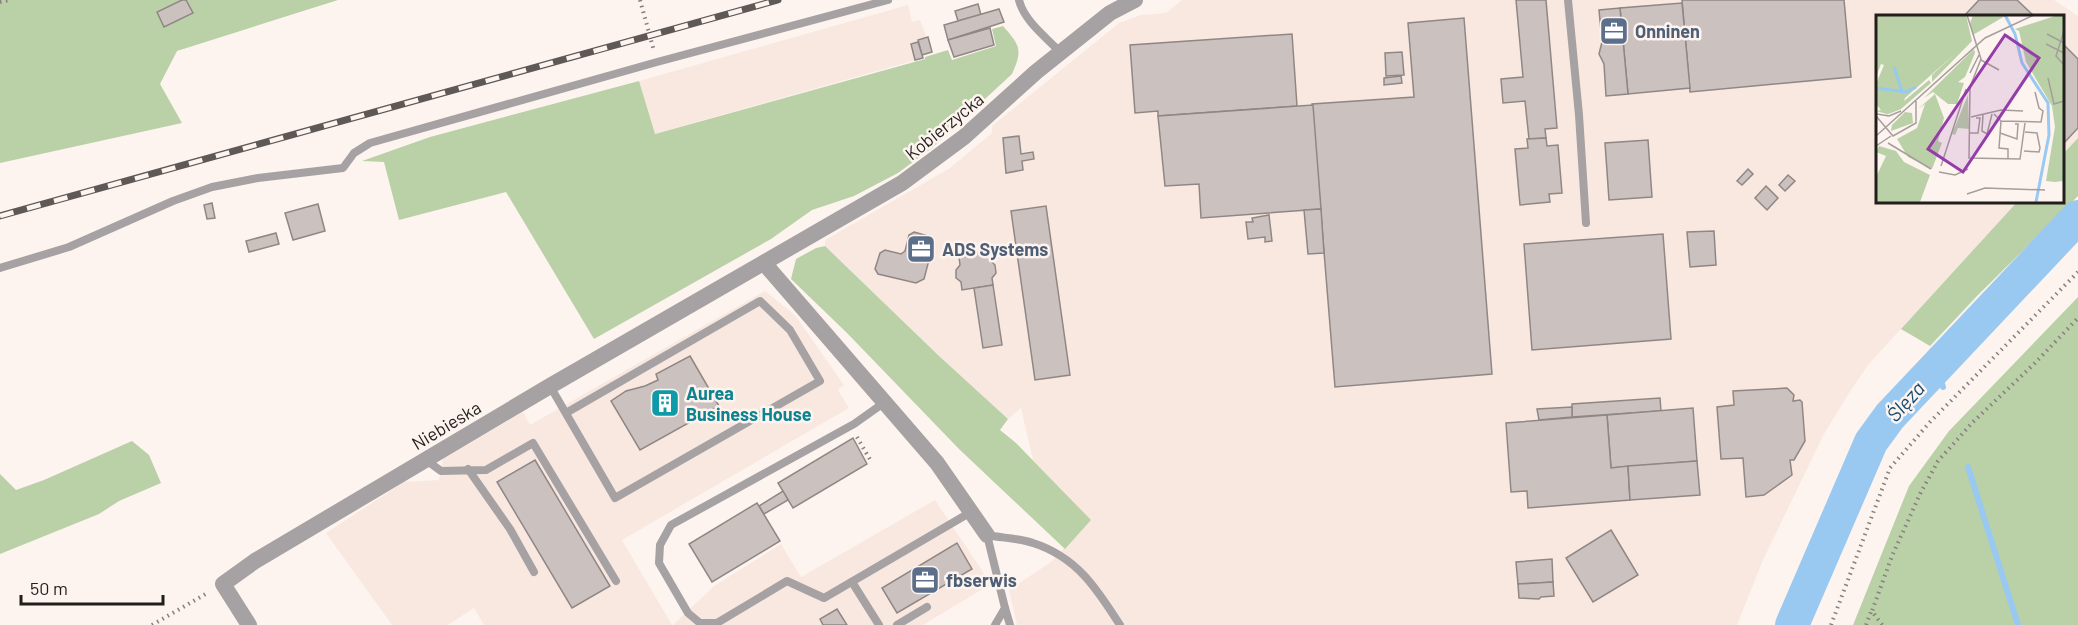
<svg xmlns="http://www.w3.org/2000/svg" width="2078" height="625" viewBox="0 0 2078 625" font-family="Barlow,sans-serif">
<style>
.built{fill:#f9e8e0}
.green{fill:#bad1a7}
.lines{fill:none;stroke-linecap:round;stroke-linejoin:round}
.stream{stroke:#99c8f1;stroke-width:6}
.river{stroke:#99c8f1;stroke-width:34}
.building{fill:#cbc2c0;stroke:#908785;stroke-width:1.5}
.path{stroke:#86807d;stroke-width:4;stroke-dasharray:1.5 4.5;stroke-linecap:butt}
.lane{stroke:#a6a1a2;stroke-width:8}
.street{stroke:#a6a1a2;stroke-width:16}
.rail-casing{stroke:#5e5957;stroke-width:7}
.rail{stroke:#fdf4f0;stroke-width:4.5;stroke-dasharray:14;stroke-linecap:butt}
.labels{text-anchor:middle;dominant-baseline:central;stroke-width:5;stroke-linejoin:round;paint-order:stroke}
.service-label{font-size:18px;font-weight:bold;fill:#4e5e75;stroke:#fdf4f0;text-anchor:start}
.street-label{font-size:18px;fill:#211e1c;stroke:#fdf4f0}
.culture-label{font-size:18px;font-weight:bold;fill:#0d838f;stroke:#fdf4f0;text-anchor:start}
.water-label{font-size:20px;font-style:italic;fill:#164a71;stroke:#fdf4f0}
.inset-river{fill:none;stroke:#99c8f1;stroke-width:3}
.inset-road{fill:none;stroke:#a59e9b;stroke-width:1.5}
.view{fill:#943ca8;fill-opacity:0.15;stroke:#943ca8;stroke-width:3}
.inset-edge{fill:none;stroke:#211e1c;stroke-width:3}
</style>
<rect width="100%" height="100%" fill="#fdf4f0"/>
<!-- built -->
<g class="built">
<path d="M1182 0H2054L2078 16V138L2062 155V16H1877V201H2018L1868 365 1849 393 1824 434 1763 560 1737 625H1017L1009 590 1051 562 1091 520 1033 460 1021 408 1008 419 938 355 825 246V240L950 168 992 133V126L1119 23 1141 15 1166 13Z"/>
<path d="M908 5 912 22 920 20 932 52 922 55 923 58 654 134 639 81Z"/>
<path d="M765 291 795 315 844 385 838 390 849 408 622 540 672 625H484L474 608 448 625H392L326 533 404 482 439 480 443 459 523 412 530 425Z"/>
<path d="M935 500 991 584 923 625H673L714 586 781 544 801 577Z"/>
</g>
<!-- green -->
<g class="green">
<path d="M0 0H338L177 51 160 84 182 123 0 163Z"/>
<path d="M1003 26C1020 45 1023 50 1012 74L932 148 898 173 854 196 812 210 771 239 594 339 506 192 399 220 384 162 362 161 430 137 639 81 655 134 925 59V57L948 50 952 60 996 46 992 29Z"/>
<path d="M2078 138V196L1977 296 1930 346 1901 329 2018 201H2062V155Z"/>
<path d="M825 246 938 355 1008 419 1000 430 1016 443 1091 520 1065 549 959 449 847 333 791 279 796 259 816 248Z"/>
<path d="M2078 297V625H1853L1909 486 1949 431Z"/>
<path d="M132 441 149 455 161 483 119 501 99 514 0 554V474L16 490 44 480Z"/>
</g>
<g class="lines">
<!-- stream -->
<g class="stream">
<path d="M1936 368 1943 387"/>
<path d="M1968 467 2018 625"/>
</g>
<!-- river -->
<path class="river" d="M1792 625 1871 442 1890 416 2078 217"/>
</g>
<!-- building -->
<g class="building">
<path d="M182 0H186L193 13 164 27 157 12Z"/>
<path d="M1516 0H1546L1557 128 1545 129 1546 138 1529 139 1525 101 1503 103 1501 79 1523 77Z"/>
<path d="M1682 0H1844L1851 77 1690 92Z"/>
<path d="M1979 0H2017L2034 16H1964Z"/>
<path d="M1682 3 1690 88 1628 94 1620 8Z"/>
<path d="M978 4 981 15 958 21 955 11Z"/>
<path d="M1620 8 1628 94 1606 96 1604 64 1599 54 1602 42 1599 10Z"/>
<path d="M999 9 1004 22 948 40 944 25Z"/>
<path d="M1464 18 1492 374 1335 387 1312 104 1414 97 1408 23Z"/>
<path d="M990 28 994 45 954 57 948 40Z"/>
<path d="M1292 34 1297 106 1158 116V111L1135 113 1130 45Z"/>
<path d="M928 37 932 52 922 55 918 40Z"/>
<path d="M918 42 923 58 915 60 911 44Z"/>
<path d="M2062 43 2078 59V128L2062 145Z"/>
<path d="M1402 52 1404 75 1386 76 1385 53Z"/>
<path d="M1401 76 1402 83 1384 85V78Z"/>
<path d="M1313 105 1321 209 1201 218 1199 184 1165 186 1158 116Z"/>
<path d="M1019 136 1021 154 1033 152 1034 159 1022 161 1023 170 1006 173 1003 138Z"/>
<path d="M1546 138 1547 146 1558 145 1562 193 1549 194 1550 202 1520 205 1515 149 1528 148 1527 139Z"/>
<path d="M1648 140 1652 197 1609 200 1605 143Z"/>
<path d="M1748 169 1753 174 1742 185 1737 181Z"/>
<path d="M1788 175 1795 181 1785 191 1779 185Z"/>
<path d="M1766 186 1778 198 1767 210 1755 198Z"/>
<path d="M212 203 215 218 207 219 204 205Z"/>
<path d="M318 204 325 231 293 240 285 213Z"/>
<path d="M1046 206 1070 375 1035 380 1011 211Z"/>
<path d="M1321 209 1324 253 1308 254 1304 210Z"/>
<path d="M1269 215 1272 241 1265 242V237L1248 239 1246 222H1253L1252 218Z"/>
<path d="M1714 231 1716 265 1690 267 1687 232Z"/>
<path d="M914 232 931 237 934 241 924 279 916 283 878 274 875 269 880 253 885 250 901 254 905 251 909 235Z"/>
<path d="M276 233 279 244 249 252 246 241Z"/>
<path d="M1663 234 1671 339 1532 350 1524 244Z"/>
<path d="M974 250 980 254 990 253 991 261 995 265 996 273 992 278 993 285 962 290 961 282 956 278V270L960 265 959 257 969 256Z"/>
<path d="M993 285 1002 345 983 348 974 288Z"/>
<path d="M690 356 719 406 640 450 611 401 626 391 645 386 658 380 656 374Z"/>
<path d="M1787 388 1794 395 1793 401 1800 400 1802 402 1805 441 1794 460H1790L1792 475 1764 495 1746 497 1743 458 1721 459 1717 407 1734 405 1733 391Z"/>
<path d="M1660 398 1661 411 1572 417V404Z"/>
<path d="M1572 407V417L1539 420 1537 409Z"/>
<path d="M1693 408 1697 461 1611 468 1607 415Z"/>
<path d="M1607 415 1611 468 1628 466 1630 500 1528 508 1527 491 1511 492 1506 423Z"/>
<path d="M853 438 867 464 793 508 778 483Z"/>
<path d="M535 460 610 586 572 608 497 482Z"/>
<path d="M1697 461 1700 495 1630 500 1628 466Z"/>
<path d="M783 491 788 500 764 514 759 506Z"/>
<path d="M757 503 780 541 712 582 689 544Z"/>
<path d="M1611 530 1638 575 1593 602 1566 558Z"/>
<path d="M957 543 972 569 897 613 882 588Z"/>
<path d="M1552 559 1553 582 1518 584 1516 562Z"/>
<path d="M1553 582 1554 596 1541 597 1539 599 1519 598 1518 584Z"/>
<path d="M837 609 847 625H823L820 619Z"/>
</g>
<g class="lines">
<!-- path -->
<g class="path">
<path d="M640 0 654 51"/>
<path d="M0 2 9 0"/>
<path d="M857 437 872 463"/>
<path d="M152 625 209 592"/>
<path d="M1831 625 1890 468 1930 422 2078 272"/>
<path d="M1866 625 1871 612"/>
<path d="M1882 625 1872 611 1892 556 1921 492 1938 461 1973 422 2034 364 2078 318"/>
</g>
<!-- lane -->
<g class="lane">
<path d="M1019 0C1024 21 1046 37 1060 52"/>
<path d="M1568 0 1579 115 1586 223"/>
<path d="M0 268 69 247 173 201 212 187 258 178 343 168 354 153 370 143 657 62 888 0"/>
<path d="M550 386 615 498 820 381 790 330 760 301 566 413"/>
<path d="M885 402 854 424 671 525 660 545 659 563 688 613 700 623H717L787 581 824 598 971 512"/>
<path d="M426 460 441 471 486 470 533 443 616 581"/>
<path d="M468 469 510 529 534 572"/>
<path d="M852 582 879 625"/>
<path d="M1005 608 1010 625"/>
<path d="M897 625 927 607"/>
<path d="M995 625 1005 608 987 535C1001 538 1019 538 1033 543 1077 557 1097 589 1120 625"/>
</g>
<!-- street -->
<g class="street">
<path d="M764 263 937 463 987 535"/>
<path d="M249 625 223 584 255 561 550 386 902 183 964 137 1036 72 1110 13 1135 0"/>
</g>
<!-- rail casing -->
<g class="rail-casing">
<path id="rail" d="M0 216 778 0"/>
</g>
<!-- rail -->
<use href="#rail" class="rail"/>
</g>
<!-- icons -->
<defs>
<g id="office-square" transform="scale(1.5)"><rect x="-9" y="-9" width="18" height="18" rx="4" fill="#5c6f8a" stroke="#fdf4f0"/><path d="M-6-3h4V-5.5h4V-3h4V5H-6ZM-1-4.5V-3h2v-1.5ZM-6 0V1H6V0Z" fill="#fff"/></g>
<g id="building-square" transform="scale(1.5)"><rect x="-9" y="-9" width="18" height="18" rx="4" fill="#0f9aa8" stroke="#fdf4f0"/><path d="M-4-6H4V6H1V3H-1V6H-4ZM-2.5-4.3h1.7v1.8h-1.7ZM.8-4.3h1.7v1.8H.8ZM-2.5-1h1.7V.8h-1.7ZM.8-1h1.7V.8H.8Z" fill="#fff"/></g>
</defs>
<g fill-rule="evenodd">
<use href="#office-square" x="1614" y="31"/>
<use href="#office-square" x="921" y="249"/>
<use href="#building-square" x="665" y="403"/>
<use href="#office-square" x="925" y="580"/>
</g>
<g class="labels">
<!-- service labels -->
<g class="service-label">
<text x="1635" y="31">Onninen</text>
<text x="942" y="249">ADS Systems</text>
<text x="946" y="580">fbserwis</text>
</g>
<!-- street labels -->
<g class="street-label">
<text transform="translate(944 126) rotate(-39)">Kobierzycka</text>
<text transform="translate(446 425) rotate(-31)">Niebieska</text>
</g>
<!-- culture labels -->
<g class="culture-label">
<text x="686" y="393">Aurea<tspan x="686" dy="21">Business House</tspan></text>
</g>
<!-- water labels -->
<g class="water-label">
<text transform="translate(1905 401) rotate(-48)">Ślęza</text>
</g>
</g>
<!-- overview -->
<g transform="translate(1876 15)">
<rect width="188" height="188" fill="#fdf4f0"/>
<path d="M0 0H90L96 26 56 67V60L81 37 29 83 28 86 53 65 55 68 25 94 10 100 19 92 11 99 0 96 5 95 0 89V69L8 50 5 49 0 62ZM97 0H128L129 1 97 20 94 8ZM182 0H187V166L179 167 170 166 179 112 176 91 150 47 143 16 139 14ZM98 34 99 38 89 62 82 67 88 68 81 89H72L57 77 48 83ZM59 79 68 103 62 126 66 128 56 154 32 142 21 124 41 113 49 89 42 94ZM92 80 93 114 82 113 79 120 76 119ZM29 97 36 98 37 108 15 116 16 110ZM3 131 20 136 28 147 54 160 44 187H0V162L10 141 0 137Z" fill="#bad1a7"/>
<path class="inset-river" d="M129 0 139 19 146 48 172 88 173 120 160 187M18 52 26 76M0 73 30 77 40 72"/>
<path class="inset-road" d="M91 0 105 44 94 72 93 143 144 144 149 108M188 16 180 41 188 50M171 19 188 28M170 29 188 38M105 45 123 55M94 58 103 40M172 63 178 89 188 86M1 99 13 101 25 96M118 99 125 106 165 107 167 96 163 93 159 77M107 100 106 116 111 119 116 99M0 101 17 121 40 108V86M95 102 125 95 147 96M125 106 123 133 132 134V143M94 118H102L104 103H100M124 118 141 124 142 109H139M0 121 109 23 158 0M12 128 55 154M0 131 15 121M148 136 163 137 164 133 161 118 149 117M65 151 90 74M63 157 79 160 92 154M91 179 109 173 169 175"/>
<path class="view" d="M129 20 163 43 87 157 52 134Z"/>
<rect width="188" height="188" class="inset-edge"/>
</g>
<!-- scale -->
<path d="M21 595v9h142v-9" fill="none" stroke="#211e1c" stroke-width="3"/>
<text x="30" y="595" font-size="18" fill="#211e1c" stroke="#fdf4f0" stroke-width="4.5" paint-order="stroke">50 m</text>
</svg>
